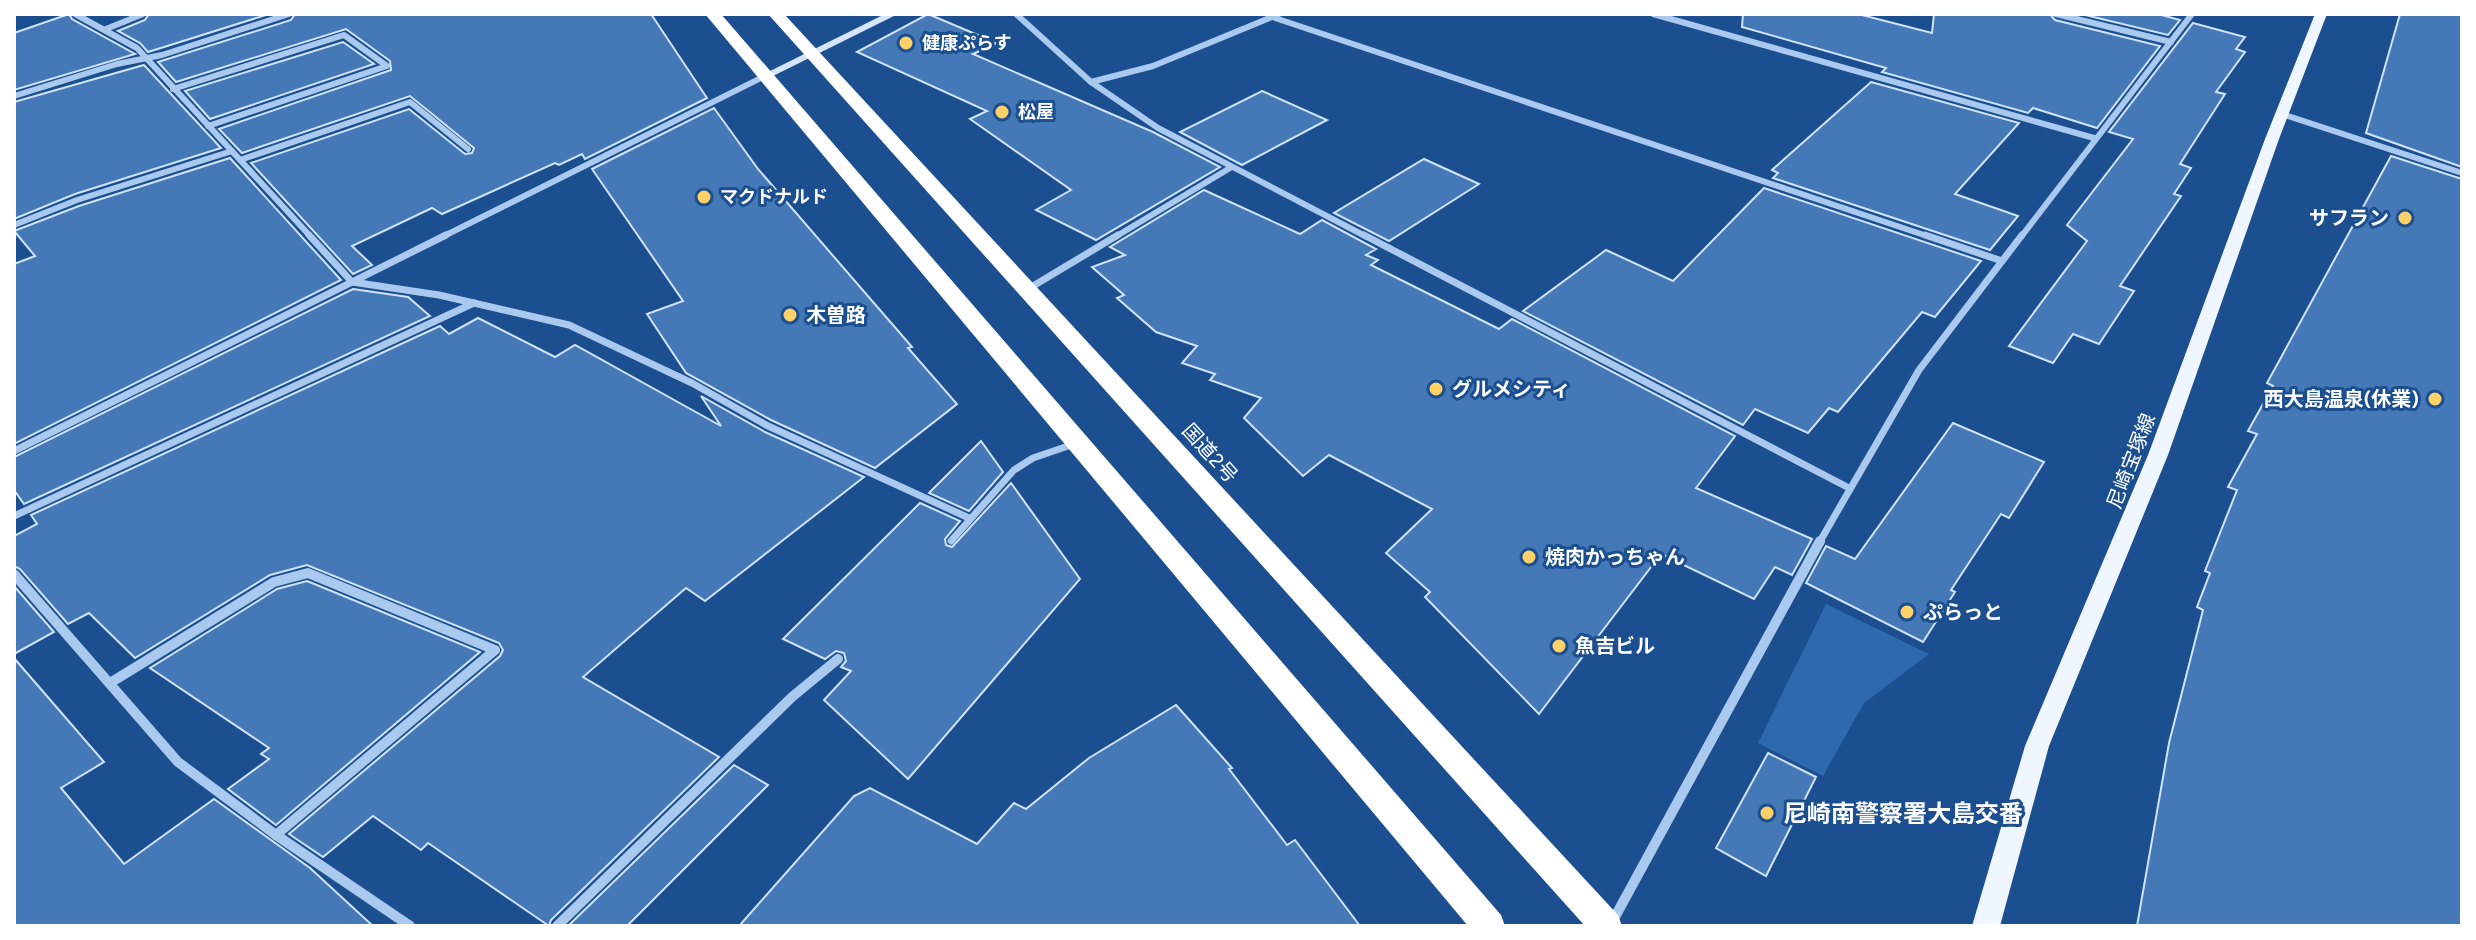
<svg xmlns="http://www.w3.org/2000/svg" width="2476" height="940" viewBox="0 0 2476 940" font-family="Figtree,'Noto Sans JP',sans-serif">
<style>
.green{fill:#2e69ad}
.building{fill:#4478b7;stroke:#cfe3fa;stroke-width:2}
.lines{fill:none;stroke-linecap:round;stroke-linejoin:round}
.street-far2{stroke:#a9c9ee;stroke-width:6}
.street-far1{stroke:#a9c9ee;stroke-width:7}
.street{stroke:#a9c9ee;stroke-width:10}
.secondary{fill:#d6e6fa;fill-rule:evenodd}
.primary{fill:#f0f6ff;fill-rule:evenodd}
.highway{fill:#fff;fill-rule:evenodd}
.poi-dot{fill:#ffd166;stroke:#1b4f8f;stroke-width:3}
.labels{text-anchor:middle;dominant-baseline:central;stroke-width:6;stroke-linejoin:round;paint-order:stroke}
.far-poi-label{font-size:18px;font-weight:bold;fill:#fff;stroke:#1b4f8f;text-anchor:start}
.poi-label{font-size:20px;font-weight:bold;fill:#fff;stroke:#1b4f8f;text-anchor:start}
.street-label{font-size:20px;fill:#fff;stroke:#1b4f8f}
.near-poi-label{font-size:24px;font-weight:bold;fill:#fff;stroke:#1b4f8f;text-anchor:start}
</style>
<rect width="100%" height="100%" fill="#1b4f8f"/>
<!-- green -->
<path class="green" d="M1826 604 1929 654 1864 703 1823 776 1758 743Z"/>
<!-- building -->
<g class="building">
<path d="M69 14 72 19 135 54 14 90V33Z"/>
<path d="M149 14H269L148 52 140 43 118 31 145 20Z"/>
<path d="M295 14H651L707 98 585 159 582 154 559 165 555 163 442 214 432 208 352 246 372 265 353 274 251 163 409 109 465 154 472 153 474 148 410 96 242 153 219 129 391 70 390 61 346 29 176 82 158 62 291 20Z"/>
<path d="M928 14 997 43 973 54 1153 132 1220 167 1096 240 1036 210 1071 190 970 119 987 111 857 52Z"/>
<path d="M1743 14H1858L1932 33 1934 14H2050L2055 20 2160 46 2097 128 2033 108 2028 113 1882 72 1886 68 1742 27Z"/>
<path d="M2081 14H2158L2180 20 2168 35Z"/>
<path d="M2400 14H2462V167L2366 133Z"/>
<path d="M2193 23 2245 37 2236 49 2245 52 2216 92 2225 94 2180 164 2191 168 2174 194 2181 196 2120 286 2134 291 2099 344 2073 334 2053 363 2009 346 2087 241 2067 225 2133 139 2109 132Z"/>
<path d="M343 42 374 64 210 119 185 91Z"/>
<path d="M144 65 221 148 75 194 14 219V102Z"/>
<path d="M1871 82 2019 123 1955 194 2018 216 1990 250 1773 178 1778 173 1772 170Z"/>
<path d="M1262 91 1327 120 1242 165 1180 132Z"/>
<path d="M714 108 758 169 912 347 908 348 957 404 875 468 771 420 686 373 647 314 683 301 592 169Z"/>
<path d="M2391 156 2462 179V926H2137L2169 743 2203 610 2197 607 2210 573 2205 571 2237 490 2228 487 2257 434 2248 431 2273 386 2267 383Z"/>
<path d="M230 158 341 280 14 444V264L35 256 14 231 79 206Z"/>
<path d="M1424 159 1479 184 1389 241 1334 213Z"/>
<path d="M1764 188 1981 261 1935 317 1922 312 1838 412 1829 408 1808 433 1755 409 1743 425 1523 311 1606 250 1673 281Z"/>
<path d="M1204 190 1300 234 1322 220 1376 249 1366 255 1378 260 1371 265 1499 329 1512 319 1735 436 1696 488 1812 539 1792 575 1775 567 1754 599 1661 554 1539 714 1425 597 1430 592 1386 553 1432 509 1329 455 1303 476 1244 418 1261 398 1210 380 1215 374 1182 363 1197 346 1156 332 1117 298 1124 295 1092 267 1125 255 1110 247Z"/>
<path d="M353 289 408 297 430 316 24 504 14 490V457Z"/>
<path d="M478 318 555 357 575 345 721 426 701 396 765 432 864 477 705 601 686 588 583 677 719 757 551 920 549 926 428 843 421 850 373 816 323 857 289 834 500 656 503 650 499 643 307 565 270 575 135 658 89 613 68 624 20 569 14 566V536L37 524 31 515 440 326 449 334Z"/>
<path d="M1953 423 2044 462 2009 518 2001 514 1951 590 1955 592 1923 642 1806 583 1826 546 1855 559Z"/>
<path d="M981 441 1003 472 969 511 929 493Z"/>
<path d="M1011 483 1080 579 908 779 824 700 851 671 841 667 846 661 844 653 836 651 825 659 783 639 920 503 960 521 945 539 946 545 952 547Z"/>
<path d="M307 581 480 652 276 825 228 789 269 759 261 754 269 748 150 668 277 589Z"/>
<path d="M14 586 54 632 14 654Z"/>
<path d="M14 658 104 762 61 788 124 864 214 799 310 868 373 926H14Z"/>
<path d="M1176 705 1232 768 1229 769 1287 845 1295 840 1360 926H739L854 796 870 788 977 844 1014 803 1026 809 1089 758Z"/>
<path d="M1768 753 1816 777 1766 876 1716 848Z"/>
<path d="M734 765 768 785 627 926H568Z"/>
</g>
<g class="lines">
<!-- street-far2 -->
<g class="street-far2">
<path d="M75 14 137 48 311 237"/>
<path d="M1016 14 1091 82 1158 128 1367 237"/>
<path d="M1653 14 2094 138"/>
<path d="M2056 14 2171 42"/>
<path d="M1275 18 1930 237"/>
<path d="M106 29 143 14"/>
<path d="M1091 82 1153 66 1279 14"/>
<path d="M173 89 344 35 387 66 208 126"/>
<path d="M14 96 117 64 162 55 289 14"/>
<path d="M2282 114 2462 173"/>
<path d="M240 160 410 102 468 149"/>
<path d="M14 225 77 200 232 151"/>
<path d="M442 237 767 75"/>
<path d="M1115 237 1230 168"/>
<path d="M2021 237 2192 14"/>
</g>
<!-- street-far1 -->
<g class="street-far1">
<path d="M309 235 352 282 439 295 569 325 692 383 768 426 969 518"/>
<path d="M1364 235 1849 488"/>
<path d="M1925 235 2002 261"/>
<path d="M1028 289 1118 235"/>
<path d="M14 451 446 235"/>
<path d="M14 516 474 303"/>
<path d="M951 541 1014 470 1033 458 1074 444"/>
<path d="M1819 543 1919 370 2022 235"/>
</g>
<!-- street -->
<g class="street">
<path d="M14 574 178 762 276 835 410 926"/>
<path d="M110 683 274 582 308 573 495 650 276 835"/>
<path d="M557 926 792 697 838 659"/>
<path d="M1610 926 1820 541"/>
</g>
<!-- secondary -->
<path class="secondary" d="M885 14H898L771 77 762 75Z"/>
<!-- primary -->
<path class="primary" d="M2315 14H2327L2279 139 2168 455 2049 746 2000 926H1972L2025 746 2148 455 2265 139Z"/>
<!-- highway -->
<g class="highway">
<path d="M705 14H721L1501 915 1505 926H1468Z"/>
<path d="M768 14H784L1618 915 1622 926H1585Z"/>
</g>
</g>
<!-- markers -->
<g class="poi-dot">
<circle cx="906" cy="43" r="8"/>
<circle cx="1002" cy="112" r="8"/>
<circle cx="704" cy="197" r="8"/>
<circle cx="2405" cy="218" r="8"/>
<circle cx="790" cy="315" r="8"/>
<circle cx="1436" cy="389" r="8"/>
<circle cx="2435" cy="399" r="8"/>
<circle cx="1529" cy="557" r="8"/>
<circle cx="1907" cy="612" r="8"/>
<circle cx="1559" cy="646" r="8"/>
<circle cx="1767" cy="813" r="8"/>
</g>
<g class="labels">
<!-- far-poi labels -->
<g class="far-poi-label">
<text x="922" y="43">健康ぷらす</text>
<text x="1018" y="112">松屋</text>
<text x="720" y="197">マクドナルド</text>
</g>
<!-- poi labels -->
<g class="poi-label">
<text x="2389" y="218" text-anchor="end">サフラン</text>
<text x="806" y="315">木曽路</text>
<text x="1452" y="389">グルメシティ</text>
<text x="2419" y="399" text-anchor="end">西大島温泉(休業)</text>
<text x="1545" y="557">焼肉かっちゃん</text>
<text x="1923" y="612">ぷらっと</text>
<text x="1575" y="646">魚吉ビル</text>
</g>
<!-- street labels -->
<g class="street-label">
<text transform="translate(1210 453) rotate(48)">国道2号</text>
<text transform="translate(2131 461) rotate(-69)">尼崎宝塚線</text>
</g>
<!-- near-poi labels -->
<g class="near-poi-label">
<text x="1783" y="813">尼崎南警察署大島交番</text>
</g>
</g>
<!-- border -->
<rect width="2476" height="940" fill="none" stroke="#ffffff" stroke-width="32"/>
</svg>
